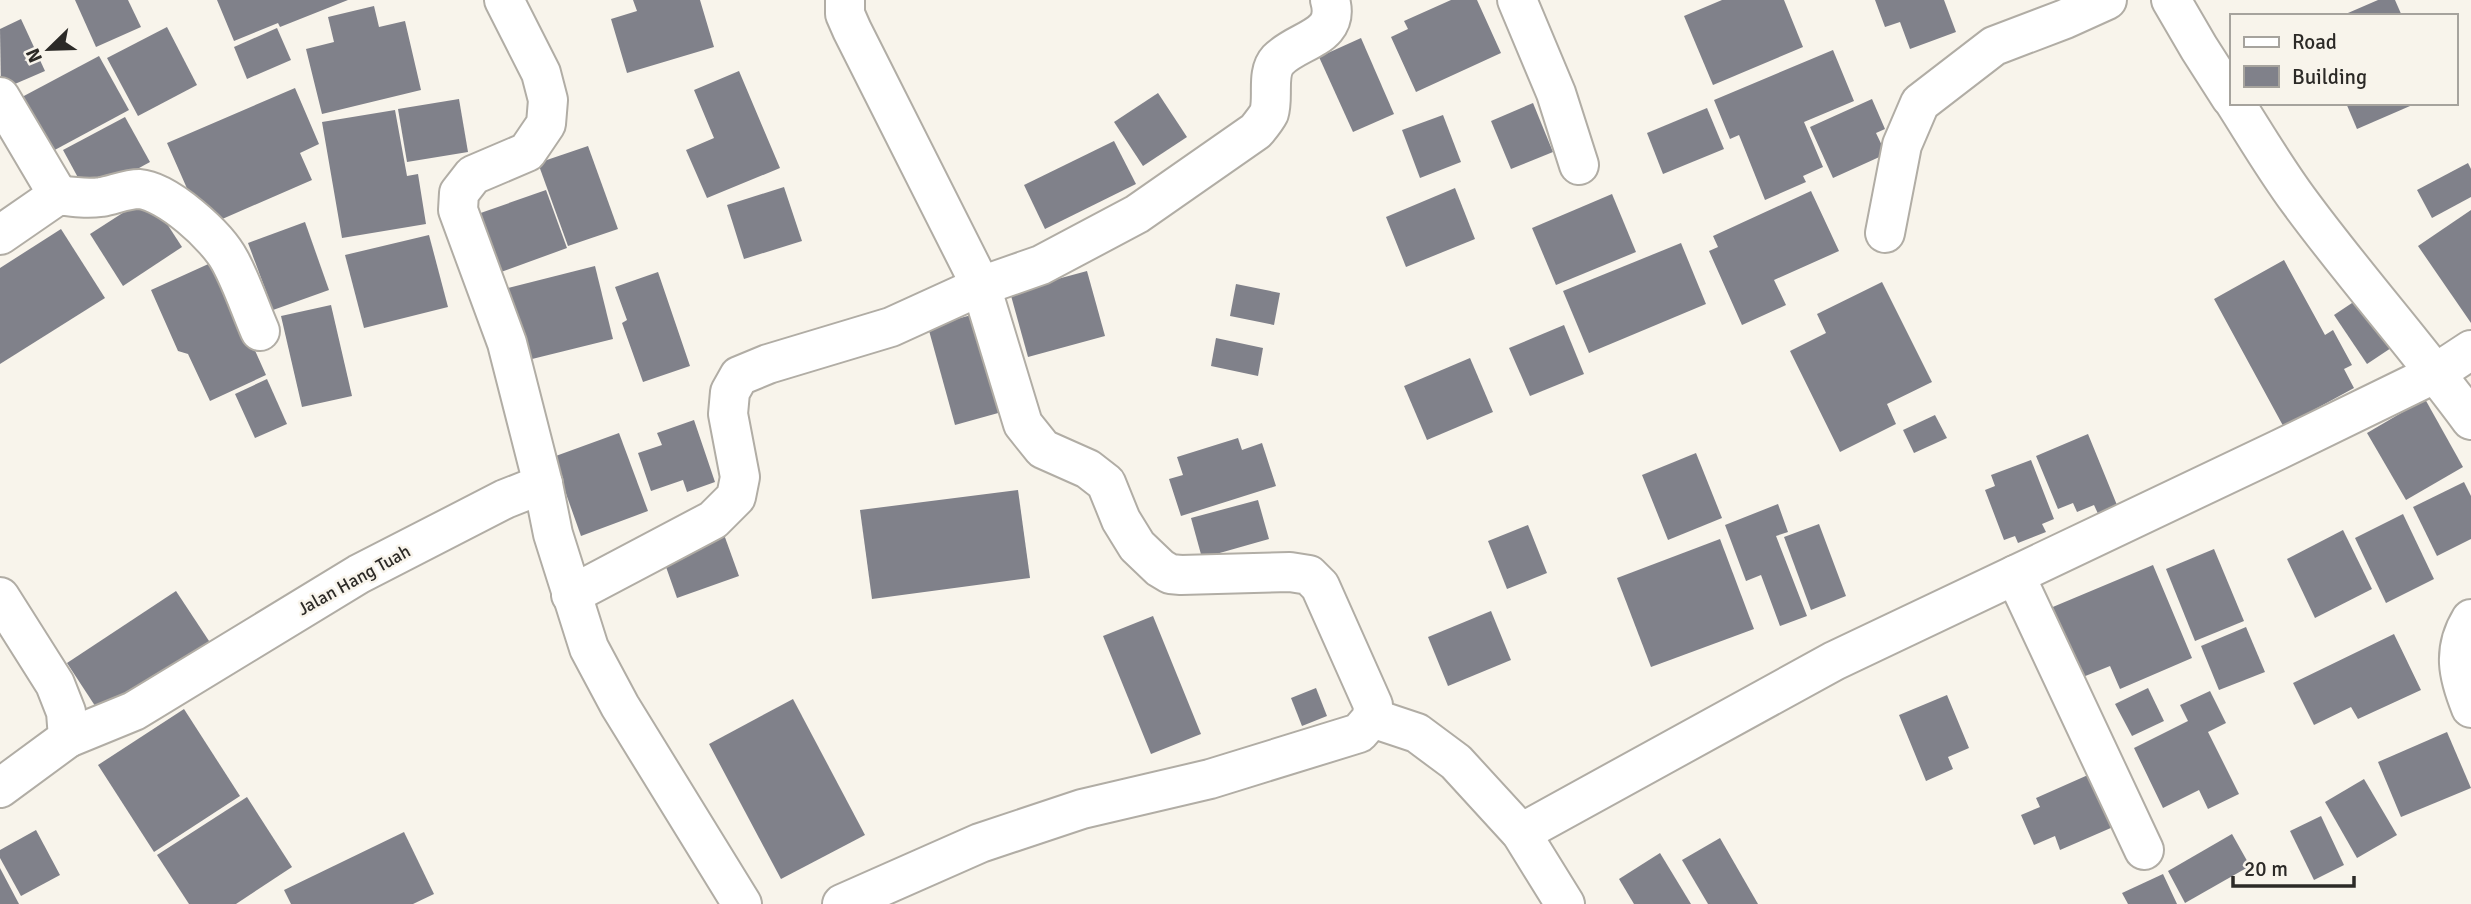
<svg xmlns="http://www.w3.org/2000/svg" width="2471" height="904" viewBox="0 0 2471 904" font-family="Signika,sans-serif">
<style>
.building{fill:#80818a}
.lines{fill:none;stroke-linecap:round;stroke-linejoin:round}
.minor-casing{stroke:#b1ada5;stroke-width:42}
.minor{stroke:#fff;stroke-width:38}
.labels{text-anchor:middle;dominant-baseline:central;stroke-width:5;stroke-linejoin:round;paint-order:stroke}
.street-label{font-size:18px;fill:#2c2a27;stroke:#f8f4eb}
</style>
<rect width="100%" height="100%" fill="#f8f4eb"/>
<!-- building -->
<g class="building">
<path d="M75 0H128L141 27 96 47Z"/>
<path d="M217 0H348L280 27 278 23 234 41Z"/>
<path d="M633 0H700L714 47 627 73 611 19 637 11Z"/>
<path d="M1451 0H1477L1501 53 1416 92 1391 37 1408 29 1404 21Z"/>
<path d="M1722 0H1784L1803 47 1713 85 1684 16Z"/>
<path d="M1875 0H1944L1956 32 1910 49 1900 22 1885 27Z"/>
<path d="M2378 0H2395L2402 16H2341Z"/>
<path d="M374 6 379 27 405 21 421 90 322 114 306 49 334 42 328 17Z"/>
<path d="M21 19 45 71 1 90 0 29Z"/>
<path d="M167 27 197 85 138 116 107 58Z"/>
<path d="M277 28 291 60 247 79 234 47Z"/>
<path d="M1361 38 1394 114 1353 132 1319 57Z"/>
<path d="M1833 50 1854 101 1804 122 1823 167 1803 176 1806 182 1765 200 1739 135 1730 139 1714 100Z"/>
<path d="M99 56 129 110 51 152 22 97Z"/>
<path d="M739 71 780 168 707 198 686 150 714 138 694 90Z"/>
<path d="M295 88 319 144 300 153 312 180 204 227 167 143Z"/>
<path d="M1158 93 1187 137 1143 166 1114 122Z"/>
<path d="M459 99 468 152 407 162 398 109Z"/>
<path d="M1872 99 1885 129 1876 133 1886 154 1833 178 1810 127Z"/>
<path d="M1533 103 1553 152 1511 169 1491 121Z"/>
<path d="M2346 103H2417L2357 129Z"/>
<path d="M1707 108 1724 149 1663 174 1647 133Z"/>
<path d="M395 110 407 176 418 174 426 224 342 238 322 122Z"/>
<path d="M1443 115 1461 162 1420 178 1402 130Z"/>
<path d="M125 117 150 162 88 196 63 150Z"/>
<path d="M1114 141 1136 184 1045 229 1024 185Z"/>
<path d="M588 146 618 229 568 246 538 163Z"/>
<path d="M2468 163 2471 169V197L2432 218 2417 190Z"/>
<path d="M784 187 802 241 744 259 727 205Z"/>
<path d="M1455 188 1475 239 1406 267 1386 217Z"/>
<path d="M546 190 567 248 493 275 472 216Z"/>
<path d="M1811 191 1839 251 1774 280 1786 305 1742 325 1709 251 1718 247 1713 236Z"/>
<path d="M1612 194 1636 252 1556 285 1532 228Z"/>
<path d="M149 196 182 247 123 286 90 234Z"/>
<path d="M2471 210V323L2418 246Z"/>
<path d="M305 222 329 290 273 310 248 243Z"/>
<path d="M61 229 105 298 0 364V268Z"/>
<path d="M429 235 448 307 364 328 345 255Z"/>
<path d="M1681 243 1706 304 1589 353 1563 291Z"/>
<path d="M2284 260 2325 335 2333 330 2352 365 2344 369 2354 388 2310 412 2314 419 2287 433 2214 299Z"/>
<path d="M215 261 266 375 210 401 188 354 178 351 151 290Z"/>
<path d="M595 266 613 339 524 361 496 291Z"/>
<path d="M1087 271 1105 336 1028 357 1010 292Z"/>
<path d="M658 272 690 366 643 382 622 323 627 320 615 287Z"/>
<path d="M1882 282 1932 382 1887 404 1896 424 1840 452 1790 351 1826 333 1817 314Z"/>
<path d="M1236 284 1280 293 1274 325 1230 316Z"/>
<path d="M2367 293 2400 342 2367 364 2334 315Z"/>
<path d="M331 305 352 396 302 407 281 316Z"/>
<path d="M982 312 1009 410 955 425 928 327Z"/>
<path d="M1564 325 1584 374 1530 396 1509 348Z"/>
<path d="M1216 338 1263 348 1258 376 1211 366Z"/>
<path d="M1470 358 1493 412 1427 440 1404 386Z"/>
<path d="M267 379 287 424 255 438 235 394Z"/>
<path d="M2425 399 2463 467 2406 500 2367 433Z"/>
<path d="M1935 415 1947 438 1914 453 1903 430Z"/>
<path d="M694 420 715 482 687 492 683 480 651 491 638 453 662 445 657 433Z"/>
<path d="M619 433 648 511 581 536 553 457Z"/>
<path d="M2088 434 2119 510 2100 518 2094 505 2077 512 2073 503 2058 509 2036 456Z"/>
<path d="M1238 438 1242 450 1262 443 1276 486 1181 516 1169 479 1183 475 1177 457Z"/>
<path d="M1696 453 1722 518 1668 540 1642 475Z"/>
<path d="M2031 460 2054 519 2042 524 2046 532 2018 543 2015 536 2004 540 1985 490 1995 486 1991 475Z"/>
<path d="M2464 482 2471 496V539L2437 556 2413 507Z"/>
<path d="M1018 490 1030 578 872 599 860 510Z"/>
<path d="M1258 500 1269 539 1202 558 1191 518Z"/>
<path d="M1778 504 1788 532 1776 536 1807 616 1780 626 1761 575 1746 581 1725 525Z"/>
<path d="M2403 514 2434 579 2386 603 2355 538Z"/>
<path d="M1819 524 1846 596 1811 610 1784 537Z"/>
<path d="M1528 525 1547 573 1507 589 1488 541Z"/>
<path d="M722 529 739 576 677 598 660 550Z"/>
<path d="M2343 530 2372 589 2315 618 2287 559Z"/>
<path d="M1720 539 1754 629 1651 667 1617 578Z"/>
<path d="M2214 549 2244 621 2195 641 2166 569Z"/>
<path d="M2153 565 2192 658 2120 689 2110 666 2078 679 2048 609Z"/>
<path d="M176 591 213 647 103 718 67 663Z"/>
<path d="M1491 611 1511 660 1448 686 1428 637Z"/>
<path d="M1153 616 1201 734 1151 754 1103 636Z"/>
<path d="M2246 627 2265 672 2219 690 2201 646Z"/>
<path d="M2394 634 2421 690 2358 719 2351 707 2314 725 2293 683Z"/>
<path d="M1316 688 1327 716 1302 726 1291 698Z"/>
<path d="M2148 688 2164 721 2132 736 2115 704Z"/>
<path d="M2210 691 2226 723 2208 732 2239 794 2208 809 2199 790 2163 808 2134 748 2188 721 2180 705Z"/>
<path d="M1947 695 1969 748 1948 757 1953 769 1926 781 1899 715Z"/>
<path d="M793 699 865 835 781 879 709 744Z"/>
<path d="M184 709 240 796 154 852 98 765Z"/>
<path d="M2447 732 2471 788 2401 817 2378 762Z"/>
<path d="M2097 771 2120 824 2060 850 2055 836 2034 845 2021 815 2040 807 2036 798Z"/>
<path d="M2364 779 2397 835 2357 858 2325 802Z"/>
<path d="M247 797 292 867 236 904H189L157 855Z"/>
<path d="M2321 816 2344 865 2314 880 2290 831Z"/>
<path d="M36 830 60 875 21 896 0 858V850Z"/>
<path d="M404 832 434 894 413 904H291L284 890Z"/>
<path d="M2232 834 2250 866 2185 903 2168 871Z"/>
<path d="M1720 838 1758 904H1708L1682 860Z"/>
<path d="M1660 853 1691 904H1634L1619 879Z"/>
<path d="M0 868 19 904H0Z"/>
<path d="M2163 874 2177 904H2128L2122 893Z"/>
</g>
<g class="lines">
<!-- minor casing -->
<g class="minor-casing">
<g id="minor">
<path d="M504 0 541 73 548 100 546 124 527 152 473 175 459 193 458 210 507 343 543 484"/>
<path d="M1517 0 1556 93 1579 165"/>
<path d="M2171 0 2199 48 2231 98"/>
<path d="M0 97 58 195"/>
<path d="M2235 103C2256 136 2276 170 2299 201 2354 276 2416 345 2471 420"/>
<path d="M1885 233 1902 145 1920 103 1994 46 2065 19 2107 0"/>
<path d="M0 235 58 195C73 197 86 199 101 197 113 195 127 189 139 189 167 191 217 236 230 261 242 283 250 308 260 331"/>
<path d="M2015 575 2144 850"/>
<path d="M571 595 713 520 736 497 740 477 728 414 730 392 739 376 768 364 891 327 981 286 1041 265 1137 214 1256 131C1260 126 1266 119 1269 113 1274 97 1266 73 1278 60 1298 39 1341 38 1330 0"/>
<path d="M0 597 55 684 66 712 68 738 0 788"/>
<path d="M2471 619C2452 650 2458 676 2471 708"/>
<path d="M1372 718 1417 733 1456 762 1521 833 1565 904"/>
<path d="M68 738 134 711 359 574 505 499 543 484 553 534 589 648 620 706 742 904"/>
<path d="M1521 833 1834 661 2278 450 2436 373 2471 350"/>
<path d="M842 904 980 843 1082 809 1210 779 1359 733 1372 718 1373 705 1320 586 1309 575 1290 572 1181 575 1170 574 1160 568 1137 546 1121 520 1106 483 1088 469 1043 449 1023 424 981 286 852 30 845 14V0"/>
</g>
</g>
<!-- minor -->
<use href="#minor" class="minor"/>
</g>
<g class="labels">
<!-- street labels -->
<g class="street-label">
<text transform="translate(354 580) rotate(-29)">Jalan Hang Tuah</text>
</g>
</g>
<!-- legend -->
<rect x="2230" y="14" width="228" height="91" fill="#f8f4eb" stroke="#a6a39d" stroke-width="2"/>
<rect x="2244" y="37" width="35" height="10" fill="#ffffff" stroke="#a6a39d" stroke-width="2"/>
<text x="2292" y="49" font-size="21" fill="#2c2a27">Road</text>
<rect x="2244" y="66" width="35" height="21" fill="#80818a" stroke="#a6a39d" stroke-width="2"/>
<text x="2292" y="84" font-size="21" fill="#2c2a27">Building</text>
<!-- north arrow -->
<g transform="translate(49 49) rotate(247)" stroke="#f8f4eb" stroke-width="5" paint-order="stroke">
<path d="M0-5L12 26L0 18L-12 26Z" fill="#2c2a27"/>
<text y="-10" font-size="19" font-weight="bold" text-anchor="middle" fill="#2c2a27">N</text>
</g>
<!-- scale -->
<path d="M2233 876v10h121v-10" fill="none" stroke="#2c2a27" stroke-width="3.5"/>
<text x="2244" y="876" font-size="21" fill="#2c2a27" stroke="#f8f4eb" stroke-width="5" paint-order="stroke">20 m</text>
</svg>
